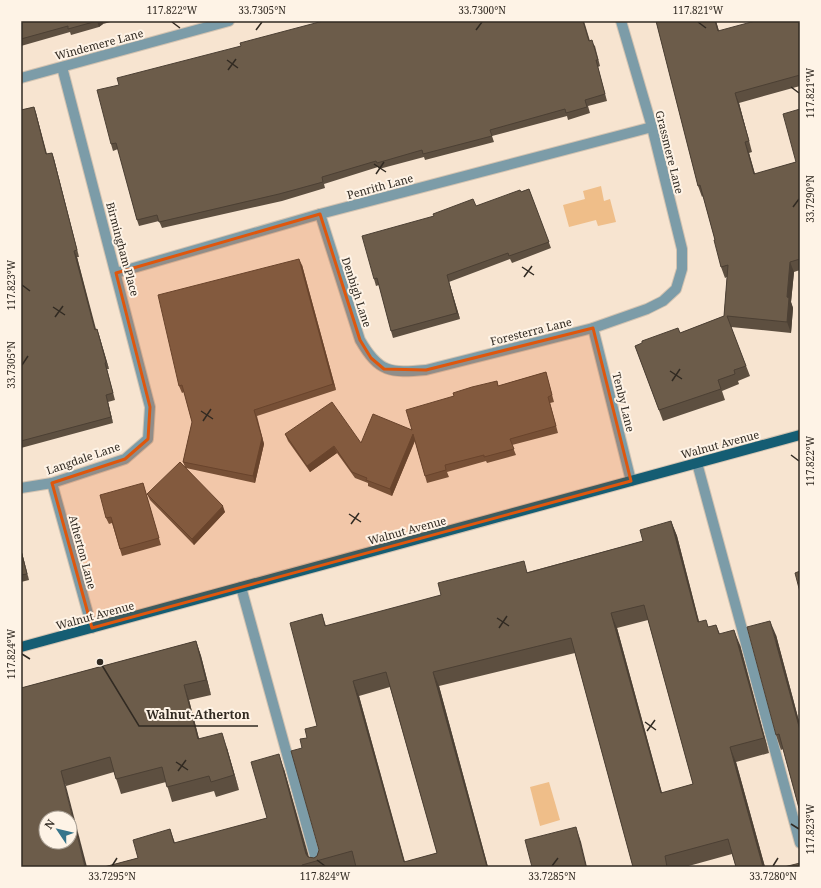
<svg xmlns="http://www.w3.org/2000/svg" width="821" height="888" viewBox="0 0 821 888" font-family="'Noto Serif',serif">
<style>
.water{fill:#efbe89}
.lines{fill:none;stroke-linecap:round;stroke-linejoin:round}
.minor-casing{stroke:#d3c3b1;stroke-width:12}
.major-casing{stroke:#d3c3b1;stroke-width:12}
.minor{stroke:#7c9ca8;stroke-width:10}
.major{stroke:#155d73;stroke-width:10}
.wall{fill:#5d4f40;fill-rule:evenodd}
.shaded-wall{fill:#4c4034}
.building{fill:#6c5c4a;stroke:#4c4034;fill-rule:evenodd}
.marked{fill:#df570d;fill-opacity:0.2;stroke:#df570d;stroke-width:3;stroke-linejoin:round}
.ticks{fill:none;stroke:#312a22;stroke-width:1.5}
.labels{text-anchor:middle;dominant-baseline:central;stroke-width:4;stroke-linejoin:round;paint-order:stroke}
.street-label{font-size:11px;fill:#312a22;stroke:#fef3e6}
.leader{fill:none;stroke:#312a22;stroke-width:1.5}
.callout-dot{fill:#312a22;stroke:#fef3e6;stroke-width:1.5}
.callout-label{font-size:12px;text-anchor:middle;font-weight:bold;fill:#312a22;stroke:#fef3e6;stroke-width:4;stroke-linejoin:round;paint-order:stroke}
.neatline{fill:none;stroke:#312a22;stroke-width:1.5}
.ticks-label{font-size:10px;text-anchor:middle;fill:#312a22}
</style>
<rect width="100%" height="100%" fill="#f7e4d0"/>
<!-- water -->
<g class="water">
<path d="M601 186 604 201 610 199 616 222 598 226 596 220 569 227 563 205 585 199 583 191Z"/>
<path d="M549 782 560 820 540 826 530 787Z"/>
</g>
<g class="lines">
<!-- minor casing -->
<g class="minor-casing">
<g id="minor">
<path d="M21 78 229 21"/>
<path d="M320 214 360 340C379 373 390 373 426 370L593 328 647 309 663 301 676 289 682 269V249L652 127 621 21"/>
<path d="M116 273 320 214 652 127"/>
<path d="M593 328 631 481"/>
<path d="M697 463 800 843"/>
<path d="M52 483 92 628"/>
<path d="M21 488 52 483 125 459 148 439 150 407 62 67"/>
<path d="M241 587 318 867"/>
</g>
</g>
<!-- major casing -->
<g class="major-casing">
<path id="major" d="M21 647 800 435"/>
</g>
<!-- minor -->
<use href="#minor" class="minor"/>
<!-- major -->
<use href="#major" class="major"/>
</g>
<!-- wall -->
<g class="wall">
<path d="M21 21H114L103 24 99 27 71 35 70 32 21 46Z"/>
<path d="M323 21H584L590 41 595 46 600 66 598 67 607 101 588 106 590 113 568 120 567 116 492 136 494 142 425 160 424 157 379 169 378 167 324 184 325 188 282 201 162 228 159 221 139 226 137 220 118 149 113 151 111 144 119 85 241 46Z"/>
<path d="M656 21H716L719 31 800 21V86L739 103 752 152 749 153 755 174 796 162 800 109V270L794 272 791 302 793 308 791 333 731 327 750 376 738 381 739 384 722 391 725 400 663 421 635 346 680 333 724 316 727 277 725 278 721 267 715 240 703 196 702 197 698 186Z"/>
<path d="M34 107 36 113 47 154 52 153 54 159 79 257H77L96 329H97L99 335 109 369H107L115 400 108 402 113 423 21 448V110Z"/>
<path d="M529 189 551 248 512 263 510 259 449 282 460 319 393 338 391 331 379 285 376 286 374 279 476 206Z"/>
<path d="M302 265 336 390 257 416 264 444 255 483 186 468 225 512 194 545 150 500 147 494 185 467 183 462 192 422 184 392 182 393 179 386Z"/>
<path d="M546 372 554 402 550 403 558 433 512 445 516 455 487 463 486 461 447 472 449 477 427 483 415 441 392 496 368 486V483L355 478 337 453 310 472 288 441 285 434 361 443 412 430 454 396 497 381 498 386Z"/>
<path d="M143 483 161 545 122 556 112 523 109 524 106 518Z"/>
<path d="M671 521 677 536 699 622 709 627 716 625 720 634 740 645 769 753 736 762 765 867H736L732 854 685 867H633L575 653 439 686 488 867 356 866 354 867H104L138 858 170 829 175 843 267 818 284 769 309 857 314 858 317 856 319 850 302 748 307 738 317 726 322 614 326 626 528 572 643 541ZM648 620 693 784 662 793 617 628ZM390 687 437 853 405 862 359 696Z"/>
<path d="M21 549 29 580 21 582Z"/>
<path d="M776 635 800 725V812L783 749 781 750 776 735Z"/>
<path d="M196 641 201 656 211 695 189 700 199 739 227 748 239 790 216 797 214 791 172 802 166 782 121 794 114 772 66 786 21 688Z"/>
</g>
<!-- shaded-wall -->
<g class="shaded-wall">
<path d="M97 21H102L103 24 99 27Z"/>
<path d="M715 21H716L722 42 718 31Z"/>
<path d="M735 93 739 103 752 152 749 141Z"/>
<path d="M34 107 36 113 48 160 46 154Z"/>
<path d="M745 142 749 153 758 185 754 174Z"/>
<path d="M52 153 54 159 79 257 77 250Z"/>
<path d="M74 251 77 257 97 336 95 330Z"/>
<path d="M299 259 302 265 336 390 333 384Z"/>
<path d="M790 262 794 272 791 302 793 308 791 333 787 322V297Z"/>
<path d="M447 275 449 282 460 319 457 313Z"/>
<path d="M97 329 99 335 109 369 106 362Z"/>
<path d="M106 395 108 402 113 423 111 417Z"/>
<path d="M254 410 264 444 255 483 253 476Z"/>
<path d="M413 434 415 440 392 496 390 489Z"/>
<path d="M334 446 337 453 310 472 307 466Z"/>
<path d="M223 506 225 512 194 545 192 539Z"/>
<path d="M671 521 677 536 703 637 698 622Z"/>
<path d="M21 549 29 580 21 551Z"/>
<path d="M611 613 617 628 666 808 661 793Z"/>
<path d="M770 621 776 635 800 725V730Z"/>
<path d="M734 630 740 645 769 753 764 738Z"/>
<path d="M196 641 201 656 211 695 206 680Z"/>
<path d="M433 672 439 686 488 867H487Z"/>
<path d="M353 681 359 696 406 867 404 862Z"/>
<path d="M184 685 189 700 203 754 198 739Z"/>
<path d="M222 733 227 748 239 790 234 775Z"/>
<path d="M730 747 736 762 765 867H763Z"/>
<path d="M279 754 284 769 310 863 306 854Z"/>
<path d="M61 771 66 786 87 867H85Z"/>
<path d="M576 827 581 842 587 867H586Z"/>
</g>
<!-- building -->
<g class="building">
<path d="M21 21H97L68 29V26L21 39Z"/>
<path d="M323 21H583L589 41 592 40 598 60H596L605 94 585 100 587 107 566 113 565 109 490 130 492 136 423 154 422 150 377 163 376 161 322 177 323 182 279 194 159 222 157 215 137 220 116 143 111 144 97 90 119 85 117 78 241 46 240 43Z"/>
<path d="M656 21H715L718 31 755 21H800V75L735 93 749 141 745 142 754 174 796 162 783 114 800 109V259L790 262 787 297 789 298 787 322 727 316 746 366 734 370 735 374 718 380 721 389 659 410 635 346 642 343V341L678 328 680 333 724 316 728 265 721 267 714 240H715L700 185 698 186Z"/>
<path d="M34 107 46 154 52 153 77 250 74 251 95 330 97 329 106 362 105 363 113 393 106 395 111 417 21 441V110Z"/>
<path d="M529 189 549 242 509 256 508 253 447 275 457 313 391 331 377 278 374 279 362 236 434 216 433 214 473 199 476 206 520 190 521 192Z"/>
<path d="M299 259 333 384 254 410 262 438 253 476 183 462 192 422 182 385 179 386 158 295Z"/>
<path d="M546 372 552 395 548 397 556 426 510 439 514 449 484 457V455L445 465 446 470 425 476 413 434 390 489 366 480 367 478 352 472 334 446 307 466 285 434 332 402 361 443 373 414 412 430 406 410 454 396 453 393 472 387 497 381 498 386Z"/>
<path d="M180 462 223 506 192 539 147 494Z"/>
<path d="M143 483 159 538 120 549 111 517 106 518 100 495Z"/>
<path d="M671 521 698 622 706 620 708 627 716 625 719 634 734 630 764 738 730 747 763 867H736L728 839 665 856 667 867H633L571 638 433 672 487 867H356L352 851 302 865V867H104L138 858 133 840 170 829 174 843 267 818 251 762 279 754 306 854 308 857 314 858 317 856 319 850 291 751 302 748 300 739 307 738 305 729 317 726 290 623 322 614 325 626 441 595 438 583 524 561 527 573 643 541 640 530ZM644 605 693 784 661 793 611 613ZM386 672 437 853 404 862 353 681Z"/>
<path d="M21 551 27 574 21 575Z"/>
<path d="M800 571V592L795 573Z"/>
<path d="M770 621 800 730V812L779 734 776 735 747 627Z"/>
<path d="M196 641 206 680 184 685 198 739 222 733 234 775 211 782 209 776 167 787 162 767 116 779 110 757 61 771 85 867H21V688ZM46 818H70V842H46Z"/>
<path d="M576 827 586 867H532L525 840Z"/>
<path d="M800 863V867H784Z"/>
</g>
<!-- marked area -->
<path class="marked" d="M320 214 360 340 371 358 384 369 426 370 593 328 631 481 92 628 52 483 125 459 148 439 150 407 116 273Z"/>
<!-- ticks -->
<path class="ticks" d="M172 22 180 28M698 22 706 28M256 30 262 22M476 30 482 22M227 60 238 68M228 70 236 59M791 87 799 93M374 164 386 172M376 174 384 162M793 207 799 199M522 267 534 275M524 277 532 266M22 285 30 291M53 307 65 315M55 317 63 306M22 365 28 356M670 371 682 379M672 381 680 369M201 411 213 419M203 421 211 409M791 455 799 461M349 514 361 522M351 524 359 513M497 618 509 626M499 628 507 616M22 654 30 659M645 722 656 730M647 731 655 720M176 762 188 770M178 771 186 760M791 824 799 829M317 860 325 866M112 866 117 858M552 866 558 858M773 866 778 858"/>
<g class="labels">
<!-- street labels -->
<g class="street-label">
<text transform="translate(99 44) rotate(-15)">Windemere Lane</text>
<text transform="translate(670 152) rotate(76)">Grassmere Lane</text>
<text transform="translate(380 186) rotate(-15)">Penrith Lane</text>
<text transform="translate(123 249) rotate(75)">Birmingham Place</text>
<text transform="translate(357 292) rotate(72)">Denbigh Lane</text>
<text transform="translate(531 331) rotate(-14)">Foresterra Lane</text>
<text transform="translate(624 402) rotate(76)">Tenby Lane</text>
<text transform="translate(720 444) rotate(-15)">Walnut Avenue</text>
<text transform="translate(83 458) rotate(-19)">Langdale Lane</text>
<text transform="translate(407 530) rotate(-15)">Walnut Avenue</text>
<text transform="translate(83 552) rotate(75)">Atherton Lane</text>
<text transform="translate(95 615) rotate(-15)">Walnut Avenue</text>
</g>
</g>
<!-- callouts -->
<path class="leader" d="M100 662L139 726H258"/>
<circle class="callout-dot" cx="100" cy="662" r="4"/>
<g class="callout-label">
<text x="198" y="719">Walnut-Atherton</text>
</g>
<!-- border -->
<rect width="821" height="888" fill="none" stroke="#fef3e6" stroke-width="44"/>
<!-- north arrow -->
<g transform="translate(58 830) rotate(305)"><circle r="19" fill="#fef3e6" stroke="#aca398"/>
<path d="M0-3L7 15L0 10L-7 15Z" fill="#37758b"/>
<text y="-6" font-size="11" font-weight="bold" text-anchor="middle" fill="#312a22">N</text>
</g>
<rect x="22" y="22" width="777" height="844" class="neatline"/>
<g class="ticks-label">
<text x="172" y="14">117.822°W</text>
<text x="262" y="14">33.7305°N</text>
<text x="482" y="14">33.7300°N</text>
<text x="698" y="14">117.821°W</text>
<text transform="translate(810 93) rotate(-90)" y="4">117.821°W</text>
<text transform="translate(810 199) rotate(-90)" y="4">33.7290°N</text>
<text transform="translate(11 285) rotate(-90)" y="4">117.823°W</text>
<text transform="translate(11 365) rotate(-90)" y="4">33.7305°N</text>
<text transform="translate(810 461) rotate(-90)" y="4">117.822°W</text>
<text transform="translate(11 654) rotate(-90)" y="4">117.824°W</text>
<text transform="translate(810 829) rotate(-90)" y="4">117.823°W</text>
<text x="112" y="880">33.7295°N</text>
<text x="325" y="880">117.824°W</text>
<text x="552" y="880">33.7285°N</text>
<text x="773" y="880">33.7280°N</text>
</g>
</svg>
